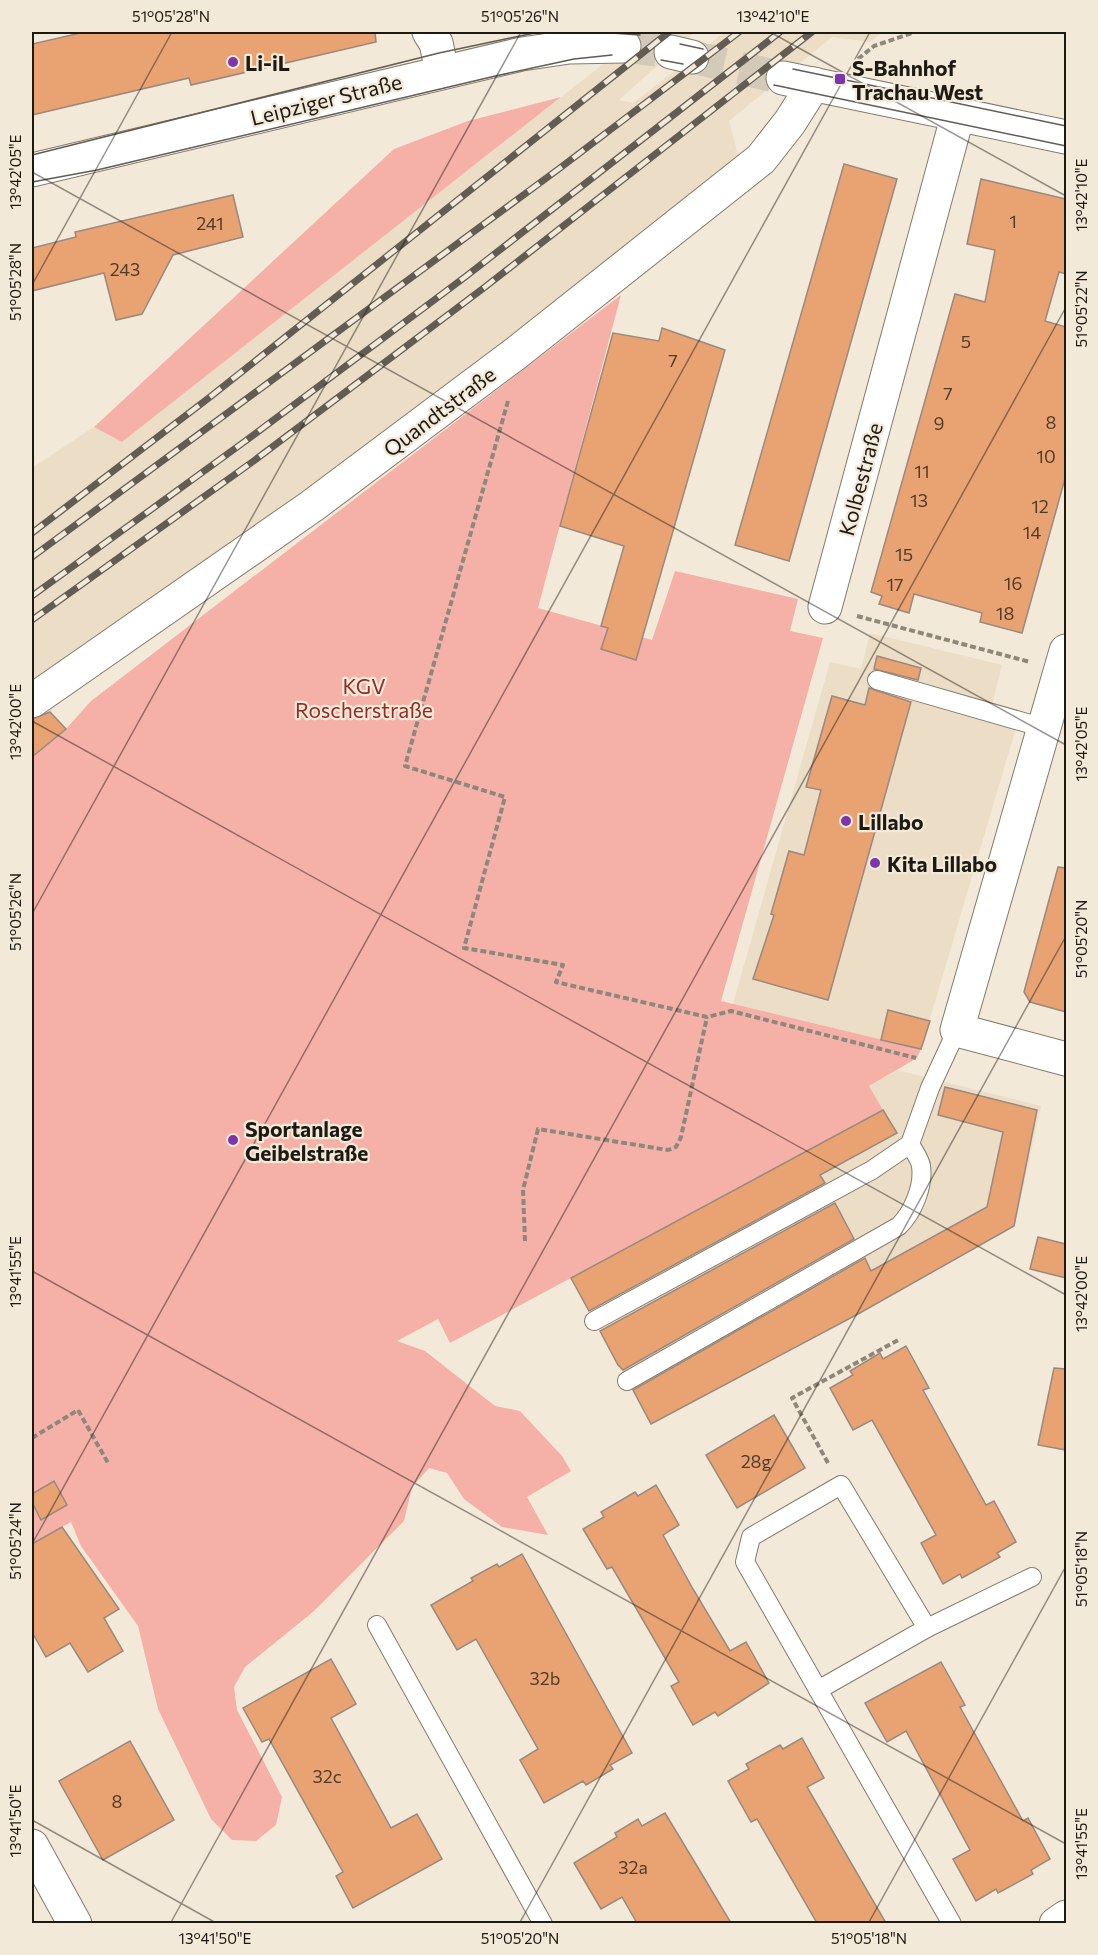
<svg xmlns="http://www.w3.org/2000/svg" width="1098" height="1955" viewBox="0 0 1098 1955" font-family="Commissioner,sans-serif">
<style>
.built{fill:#ebddc6}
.green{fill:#f5b1a8}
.building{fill:#e9a373;stroke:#99897e;stroke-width:1.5}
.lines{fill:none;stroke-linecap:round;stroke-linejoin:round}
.secondary-tunnel{stroke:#d3caba;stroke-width:33;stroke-dasharray:33 16;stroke-linecap:butt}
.service-casing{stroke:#847b6c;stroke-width:20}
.minor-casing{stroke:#847b6c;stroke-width:35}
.tertiary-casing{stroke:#847b6c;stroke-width:35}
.secondary-casing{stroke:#847b6c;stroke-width:35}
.path{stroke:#8e877b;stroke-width:4;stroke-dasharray:6 3;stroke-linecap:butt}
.service{stroke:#fff;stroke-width:18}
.minor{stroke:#fff;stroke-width:33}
.tertiary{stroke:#fff;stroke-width:33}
.secondary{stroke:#fff;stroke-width:33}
.tram{stroke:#625c53;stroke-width:1.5}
.rail-casing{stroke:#625c53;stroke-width:7}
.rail{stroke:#f3e9d8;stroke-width:4.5;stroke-dasharray:14;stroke-linecap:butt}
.ticks{fill:none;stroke:#1d1913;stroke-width:1.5;stroke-opacity:0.45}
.poi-dot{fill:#7b37aa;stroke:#f3e9d8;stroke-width:2}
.labels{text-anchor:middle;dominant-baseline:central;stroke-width:4.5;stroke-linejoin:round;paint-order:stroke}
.number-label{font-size:18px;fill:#503c2b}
.poi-label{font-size:21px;font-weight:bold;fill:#1d1913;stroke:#f3e9d8;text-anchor:start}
.street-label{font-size:21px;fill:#1d1913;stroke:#f3e9d8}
.park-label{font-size:21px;fill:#902d26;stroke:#f3e9d8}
.neatline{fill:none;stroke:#1d1913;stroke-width:2}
.ticks-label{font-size:15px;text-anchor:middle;fill:#1d1913}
</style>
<rect width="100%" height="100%" fill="#f3e9d8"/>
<!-- built -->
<g class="built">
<path d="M644 32H695L619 100 633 103 725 32H883L870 42 832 37 729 121 738 155 599 268 323 484 66 662 32 681V468L94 427 122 442Z"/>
<path d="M870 633 1002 665 992 705 1018 721 921 1049 733 1004 830 662 861 669Z"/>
<path d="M897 1070 1041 1106 1015 1225 651 1424 571 1278 882 1110 869 1086Z"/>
</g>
<!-- green -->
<g class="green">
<path d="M561 97 122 442 94 427 394 149 468 121Z"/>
<path d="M621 295 538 608 652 640 675 571 798 599 790 631 823 638 721 1001 921 1049 917 1058 869 1086 883 1110 450 1343 438 1319 397 1341 425 1351 495 1406 520 1411 562 1456 571 1471 527 1497 548 1535 502 1527 464 1499 447 1473 429 1468 412 1487 404 1521 314 1611 245 1667 234 1687 237 1710 282 1797 276 1825 256 1841 232 1840 211 1819 158 1709 138 1626 81 1546 71 1522 32 1544V757L66 729 91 701Z"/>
</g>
<!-- building -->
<g class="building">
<path d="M85 32H375L376 42 191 85 189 78 32 115V44Z"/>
<path d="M844 164 897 179 789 561 735 545Z"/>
<path d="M981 179 1066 199V274L1059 272 1045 321 1066 327V475L1022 633 980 622 982 613 914 594 909 613 879 604 882 596 871 592 955 294 985 302 995 250 967 244Z"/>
<path d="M233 195 243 237 173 255 142 314 116 320 104 273 32 291V248L76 237 75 232Z"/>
<path d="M662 328 725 350 636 660 601 649 608 628 601 626 624 546 560 526 613 333 659 341Z"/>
<path d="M877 656 921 668 918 680 874 669Z"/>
<path d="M869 688 911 702 828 1000 753 979 774 915 771 914 789 851 804 855 821 790 806 787 832 696 865 705Z"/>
<path d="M50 712 66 729 32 757V719Z"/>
<path d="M1058 867 1066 868V1012L1030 1002 1024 992Z"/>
<path d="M888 1010 930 1021 921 1049 881 1040Z"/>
<path d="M945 1087 1037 1110 1014 1226 858 1314 651 1424 633 1390 865 1258 871 1271 987 1207 1003 1132 938 1115Z"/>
<path d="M883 1110 897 1133 820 1175 825 1183 589 1311 571 1278Z"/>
<path d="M835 1203 854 1239 623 1370 618 1365 600 1331Z"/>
<path d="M1038 1237 1066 1244V1278L1030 1269Z"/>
<path d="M906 1346 929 1388 923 1390 986 1505 994 1501 1016 1542 997 1553 1000 1557 962 1578 960 1574 943 1584 921 1543 936 1535 872 1420 853 1430 830 1388 853 1375 850 1371 880 1353 883 1359Z"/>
<path d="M1054 1368 1066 1369V1450L1038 1445Z"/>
<path d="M774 1415 805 1468 737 1508 706 1455Z"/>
<path d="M54 1481 67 1505 41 1520 32 1502V1494Z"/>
<path d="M656 1485 679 1525 663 1535 693 1589 730 1651 746 1642 769 1683 718 1716 715 1712 693 1725 671 1686 679 1682 612 1567 607 1569 583 1529 604 1517 601 1512 635 1492 638 1496Z"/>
<path d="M62 1527 119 1609 104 1618 123 1651 88 1672 70 1643 46 1657 32 1632V1544Z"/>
<path d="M522 1554 632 1753 610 1765 613 1769 586 1785 583 1781 544 1803 520 1760 538 1749 476 1639 457 1650 431 1605 473 1581 471 1578 497 1564 499 1567Z"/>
<path d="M331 1659 356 1704 331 1718 391 1828 417 1814 442 1859 353 1908 336 1876 343 1872 269 1739 262 1742 243 1708Z"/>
<path d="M941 1662 965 1705 960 1707 1023 1821 1028 1818 1050 1859 1031 1870 1033 1874 998 1893 996 1889 976 1901 953 1859 970 1850 906 1731 887 1742 865 1703Z"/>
<path d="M802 1738 824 1778 807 1787 886 1923H817L757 1819 751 1822 728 1781 749 1769 746 1764 780 1745 783 1749Z"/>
<path d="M130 1741 174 1820 103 1860 59 1781Z"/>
<path d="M665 1813 700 1871 731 1923H637L622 1897 601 1909 574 1863 617 1837 615 1833 638 1819 642 1826Z"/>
</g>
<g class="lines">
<!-- secondary-tunnel -->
<g class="secondary-tunnel">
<path d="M624 46 671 52"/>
<path d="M692 57 783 78"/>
</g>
<!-- service casing -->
<g class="service-casing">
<g id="service">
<path d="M877 680 1044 728"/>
<path d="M594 1321 872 1170 910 1144 930 1088 957 1030"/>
<path d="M627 1381 899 1226C913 1212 924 1186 921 1166 920 1159 913 1150 910 1144"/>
<path d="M377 1625 543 1924"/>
<path d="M927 1628 841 1485 751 1537 745 1562 952 1924"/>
<path d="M818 1690 927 1628 1032 1577"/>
</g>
</g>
<!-- minor casing -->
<g class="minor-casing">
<g id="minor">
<path d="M429 32 436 43 442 71"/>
<path d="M825 607 958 114"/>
<path d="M1066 651 957 1030 1066 1059"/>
<path d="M32 701 312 506 515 354 761 159 790 122 814 84"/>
<path d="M32 1846 75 1924"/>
</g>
</g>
<!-- tertiary casing -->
<g class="tertiary-casing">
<path id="tertiary" d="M1056 1924 1066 1917"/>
</g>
<!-- secondary casing -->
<g class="secondary-casing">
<g id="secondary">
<path d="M671 52 692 57"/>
<path d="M783 78 1066 137"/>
<path d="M32 170 522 54 569 47 624 46"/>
</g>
</g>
<!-- path -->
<g class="path">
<path d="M858 59 874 46 915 32"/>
<path d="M508 401 405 766 505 797 464 948 563 965 556 982 707 1017 731 1011 916 1058"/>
<path d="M857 616 1030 662"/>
<path d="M525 1241 523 1190 538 1129 668 1150 676 1147 681 1137 707 1017"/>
<path d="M32 1438 78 1410 108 1463"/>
<path d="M828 1463 792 1398 900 1339"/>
</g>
<!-- service -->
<use href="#service" class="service"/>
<!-- minor -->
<use href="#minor" class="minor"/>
<!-- tertiary -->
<use href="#tertiary" class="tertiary"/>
<!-- secondary -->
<use href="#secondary" class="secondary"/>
<!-- tram -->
<g class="tram">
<path d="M598 32 640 35"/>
<path d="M680 44 703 49"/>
<path d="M661 60 683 64"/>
<path d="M793 69 1066 126"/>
<path d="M774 85 1066 146"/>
<path d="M32 155 439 53 539 32"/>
<path d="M32 182 97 170 491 77 574 59 612 55"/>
</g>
<!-- rail casing -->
<g class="rail-casing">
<g id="rail">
<path d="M32 533 210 397 669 32"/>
<path d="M32 557 560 168 739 32"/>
<path d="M32 596 244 442 465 277 780 32"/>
<path d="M32 620 255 460 485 287 812 32"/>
</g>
</g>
<!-- rail -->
<use href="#rail" class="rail"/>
</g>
<!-- ticks -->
<path class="ticks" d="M770 32 1066 196M32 172 1066 745M32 285 172 32M32 721 1066 1295M32 914 521 32M32 1271 1066 1844M32 1544 870 32M32 1820 218 1924M170 1924 1066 307M519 1924 1066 936M868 1924 1066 1566"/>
<!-- markers -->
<g class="poi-dot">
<circle cx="233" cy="62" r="6"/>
<rect x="834" y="73" width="12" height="12" rx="3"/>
<circle cx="846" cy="821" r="6"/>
<circle cx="875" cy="863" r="6"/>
<circle cx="233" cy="1140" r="6"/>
</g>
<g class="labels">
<!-- number labels -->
<g class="number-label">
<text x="1013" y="221">1</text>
<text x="210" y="223">241</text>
<text x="125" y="269">243</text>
<text x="966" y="341">5</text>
<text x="673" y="360">7</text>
<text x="948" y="393">7</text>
<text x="1051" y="422">8</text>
<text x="939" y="423">9</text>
<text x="1046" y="456">10</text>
<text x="922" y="471">11</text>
<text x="919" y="500">13</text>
<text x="1040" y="506">12</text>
<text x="1032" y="532">14</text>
<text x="904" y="554">15</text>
<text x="1013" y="583">16</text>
<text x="895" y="584">17</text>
<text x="1005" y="613">18</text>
<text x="756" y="1461">28g</text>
<text x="545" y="1678">32b</text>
<text x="327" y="1776">32c</text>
<text x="117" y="1801">8</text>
<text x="633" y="1867">32a</text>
</g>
<!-- poi labels -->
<g class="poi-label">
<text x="245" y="62">Li-iL</text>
<text x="852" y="67">S-Bahnhof<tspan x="852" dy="24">Trachau West</tspan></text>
<text x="858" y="821">Lillabo</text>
<text x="887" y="863">Kita Lillabo</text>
<text x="245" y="1128">Sportanlage<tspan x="245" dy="24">Geibelstraße</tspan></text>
</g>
<!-- street labels -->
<g class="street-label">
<text transform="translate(326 99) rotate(-14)">Leipziger Straße</text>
<text transform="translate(439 411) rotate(-37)">Quandtstraße</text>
<text transform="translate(860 479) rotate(-75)">Kolbestraße</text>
</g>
<!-- park labels -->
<g class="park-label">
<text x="364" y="685">KGV<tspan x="364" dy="24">Roscherstraße</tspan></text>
</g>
</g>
<!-- border -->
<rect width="1098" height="1955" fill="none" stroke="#f3e9d8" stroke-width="66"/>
<rect x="33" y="33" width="1032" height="1889" class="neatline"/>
<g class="ticks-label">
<text x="171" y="22">51°05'28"N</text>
<text x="520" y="22">51°05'26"N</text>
<text x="773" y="22">13°42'10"E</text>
<text transform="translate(16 172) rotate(-90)" y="5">13°42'05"E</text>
<text transform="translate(1082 195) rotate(-90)" y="5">13°42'10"E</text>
<text transform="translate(16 282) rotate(-90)" y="5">51°05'28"N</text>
<text transform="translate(1082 309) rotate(-90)" y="5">51°05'22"N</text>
<text transform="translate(16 722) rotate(-90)" y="5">13°42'00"E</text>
<text transform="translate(1082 744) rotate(-90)" y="5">13°42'05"E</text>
<text transform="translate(16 912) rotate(-90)" y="5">51°05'26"N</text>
<text transform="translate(1082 939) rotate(-90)" y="5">51°05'20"N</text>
<text transform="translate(16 1272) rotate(-90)" y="5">13°41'55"E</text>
<text transform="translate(1082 1294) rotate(-90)" y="5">13°42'00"E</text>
<text transform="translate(16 1541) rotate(-90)" y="5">51°05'24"N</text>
<text transform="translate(1082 1569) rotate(-90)" y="5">51°05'18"N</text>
<text transform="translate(16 1821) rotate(-90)" y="5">13°41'50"E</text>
<text transform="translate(1082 1844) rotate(-90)" y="5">13°41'55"E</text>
<text x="215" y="1944">13°41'50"E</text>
<text x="520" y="1944">51°05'20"N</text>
<text x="869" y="1944">51°05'18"N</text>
</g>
</svg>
